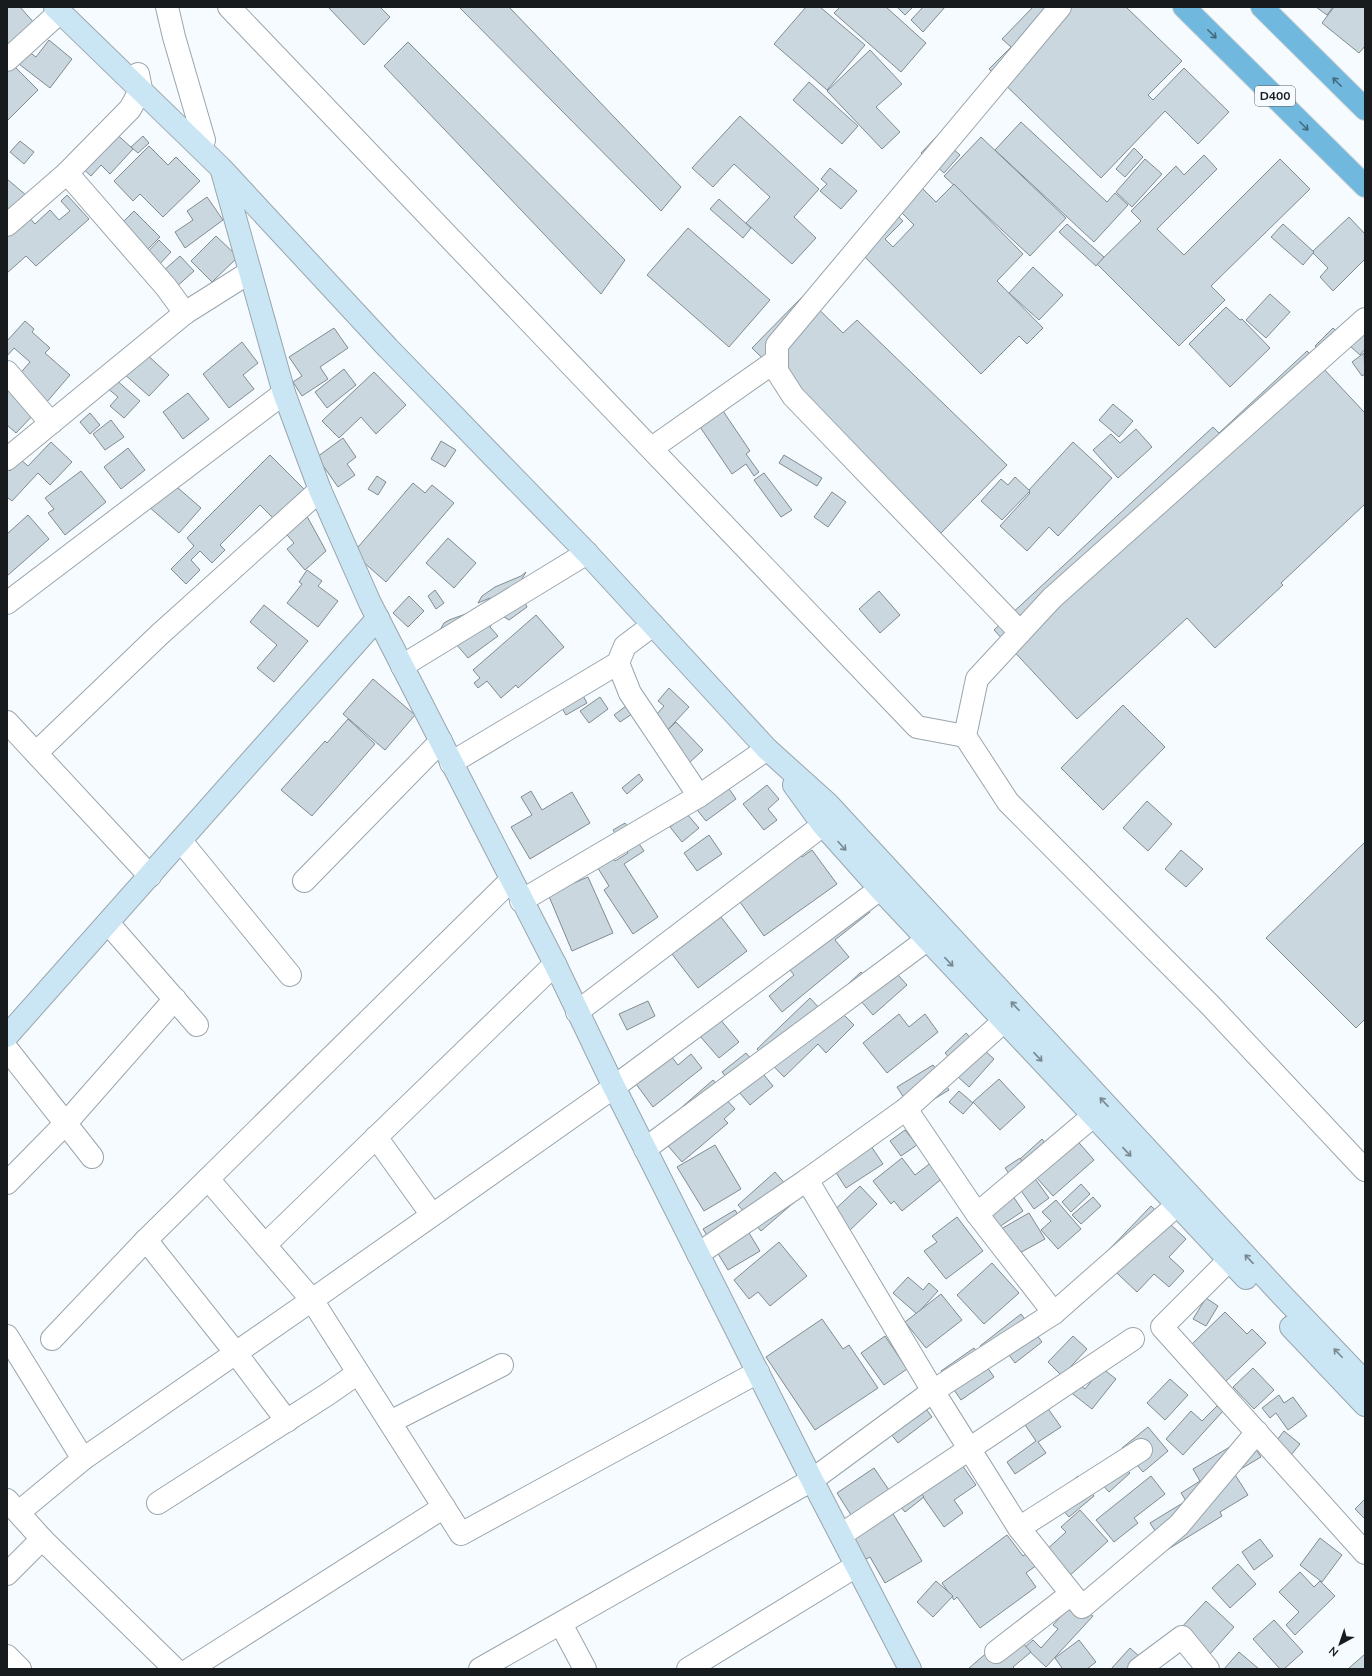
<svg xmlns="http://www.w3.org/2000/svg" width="1372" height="1676" viewBox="0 0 1372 1676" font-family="'Nunito Sans',sans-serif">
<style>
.building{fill:#cbd7de;stroke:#808b92}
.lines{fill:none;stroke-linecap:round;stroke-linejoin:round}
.minor-casing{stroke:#9aa5ac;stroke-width:24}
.tertiary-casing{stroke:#9aa5ac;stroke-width:24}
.secondary-casing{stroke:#9aa5ac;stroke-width:24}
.trunk-casing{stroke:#d5d6d6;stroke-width:24}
.minor{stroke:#fff;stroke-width:22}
.tertiary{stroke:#fff;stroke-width:22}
.secondary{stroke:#cae5f3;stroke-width:22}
.trunk{stroke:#70b8de;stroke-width:22}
.oneway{stroke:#446a7e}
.oneway2{stroke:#798a93}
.labels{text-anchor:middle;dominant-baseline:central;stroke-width:3;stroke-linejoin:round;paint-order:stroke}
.shield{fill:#f6fbff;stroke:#5a5e62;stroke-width:1}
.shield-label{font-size:12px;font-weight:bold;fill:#171b1e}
</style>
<rect width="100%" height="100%" fill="#f6fbff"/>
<!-- building -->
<g class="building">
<path d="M7 7H20L35 24 7 49Z"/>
<path d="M328 7H380L390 17 364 45Z"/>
<path d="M459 7H509L681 187 661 211Z"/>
<path d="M806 7H820L865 45 827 90 774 44Z"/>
<path d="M840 7H886L926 43 901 72 834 13Z"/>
<path d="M900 7H913L905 15 898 8Z"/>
<path d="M923 7H945L923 32 911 20Z"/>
<path d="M1033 7H1126L1182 61 1148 95 1153 100 1184 68 1229 112 1198 144 1165 111 1101 178 989 69 1011 47 1002 39Z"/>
<path d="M1316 7H1333L1327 15Z"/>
<path d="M1334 7H1365V46L1359 53 1322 23Z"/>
<path d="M49 40 72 59 50 88 19 64 29 52 36 57Z"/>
<path d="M408 42 625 260 601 294 384 66Z"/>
<path d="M870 50 902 84 876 107 900 132 882 149 827 91Z"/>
<path d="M13 65 38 90 7 121V70Z"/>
<path d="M809 82 858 126 842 144 793 100Z"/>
<path d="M740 116 819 189 794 217 816 238 792 264 746 223 770 197 734 164 713 187 692 168Z"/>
<path d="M1021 122 1107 202 1115 193 1128 205 1094 242 995 150Z"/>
<path d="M112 130 133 149 110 174 101 165 91 176 79 165Z"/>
<path d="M938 135 960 155 944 173 921 153Z"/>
<path d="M143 136 149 143 138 153 131 147Z"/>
<path d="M981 137 1066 218 1030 256 944 176Z"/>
<path d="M20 141 34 152 24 164 10 152Z"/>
<path d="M149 146 168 165 176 157 200 181 163 217 140 194 133 201 114 181Z"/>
<path d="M1134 148 1143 157 1125 177 1116 169Z"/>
<path d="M1204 155 1217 169 1157 229 1184 255 1280 159 1310 189 1211 286 1225 300 1179 346 1097 264 1141 221 1131 211 1176 166 1184 175Z"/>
<path d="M1145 159 1162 174 1132 207 1116 192Z"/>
<path d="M830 168 857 191 841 209 820 191 827 184 821 179Z"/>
<path d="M7 179 27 196 13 213 7 208Z"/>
<path d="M913 179 936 202 954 184 1023 254 997 281 1043 328 1027 344 1019 336 981 374 851 243 888 206 903 221 885 239 893 247 914 225 890 201Z"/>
<path d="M67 195 89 219 36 266 26 256 7 273V234L28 216 35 224 50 210 59 220 70 211 61 201Z"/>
<path d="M207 197 223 220 185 248 175 232 193 220 187 211Z"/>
<path d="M719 199 751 228 743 238 710 209Z"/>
<path d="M134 211 160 237 146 251 120 225Z"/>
<path d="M1349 217 1365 234V259L1333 291 1320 277 1328 268 1312 252Z"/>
<path d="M1067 224 1104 257 1096 266 1059 232Z"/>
<path d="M1283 224 1314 252 1303 265 1271 237Z"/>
<path d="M688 228 770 300 729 347 647 275Z"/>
<path d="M216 236 238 257 212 282 191 261Z"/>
<path d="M159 240 171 252 157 267 144 256Z"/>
<path d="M180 256 194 271 175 288 161 273Z"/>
<path d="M1033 267 1063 295 1039 320 1009 293Z"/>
<path d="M1270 294 1290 312 1266 338 1246 320Z"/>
<path d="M804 295 843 333 857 320 1007 465 941 533 752 348Z"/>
<path d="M1226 307 1240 320 1242 319 1270 348 1230 387 1189 344Z"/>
<path d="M25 321 34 329 32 332 50 348 45 353 70 375 45 404 16 378 30 362 14 348 7 356V341Z"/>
<path d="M334 328 348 348 320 367 328 379 302 396 293 382 302 376 289 357Z"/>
<path d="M1333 328 1347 341 1329 360 1315 346Z"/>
<path d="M1365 334V349L1360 355 1341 338Z"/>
<path d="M242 342 258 363 243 375 254 389 229 408 203 374Z"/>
<path d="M143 351 169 375 149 396 123 373Z"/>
<path d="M1307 351 1365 413V504L1281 583 1283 585 1215 648 1187 618 1077 719 994 630 1213 427 1219 433Z"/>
<path d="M1364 353 1365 374 1362 376 1352 362Z"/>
<path d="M344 369 356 385 327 408 315 392Z"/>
<path d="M374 372 406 405 376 434 361 417 339 438 322 421Z"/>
<path d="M114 378 140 401 124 418 110 406 118 397 106 387Z"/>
<path d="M7 386 36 412 16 433 7 425Z"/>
<path d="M188 393 209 419 183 439 163 412Z"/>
<path d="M1113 404 1133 421 1119 437 1099 420Z"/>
<path d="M721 408 750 451 746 454 759 472 754 476 746 464 732 474 698 424Z"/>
<path d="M90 413 100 425 90 434 80 422Z"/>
<path d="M111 420 124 437 105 450 93 434Z"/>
<path d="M1136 429 1152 447 1118 478 1093 450 1111 434 1120 443Z"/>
<path d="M343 438 356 457 347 464 355 475 338 487 317 457Z"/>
<path d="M441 441 456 450 445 467 431 459Z"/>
<path d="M51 442 72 462 50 485 38 473 12 501 7 497V468L10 471 21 460 28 466Z"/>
<path d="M1073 442 1112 478 1058 536 1049 527 1027 551 1000 526 1030 493 1028 491Z"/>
<path d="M128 448 145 470 121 489 104 467Z"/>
<path d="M270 455 304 489 274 519 260 505 220 545 225 550 212 563 200 551 191 560 200 570 186 584 171 569 194 546 187 538Z"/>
<path d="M784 455 822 478 817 486 779 463Z"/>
<path d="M81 471 106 502 65 535 48 513 54 509 45 498Z"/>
<path d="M764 473 792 510 781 517 754 480Z"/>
<path d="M377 476 386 482 378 495 368 489Z"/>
<path d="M1015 477 1030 491 1002 520 981 501 1001 479 1008 485Z"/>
<path d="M170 481 201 508 179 533 148 506Z"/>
<path d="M413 483 425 493 432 485 454 503 386 582 353 553Z"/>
<path d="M832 492 846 502 828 527 814 517Z"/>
<path d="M303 509 326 551 305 570 287 549 294 543 281 528Z"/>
<path d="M28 515 49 539 7 576V534Z"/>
<path d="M448 538 476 563 454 588 426 563Z"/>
<path d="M307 570 322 581 318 586 338 601 318 627 287 603 302 584 299 582Z"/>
<path d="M526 572 515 591 522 596 527 607 509 620 498 613 490 627 498 636 468 658 456 644 436 637 444 623 449 620 485 607 490 598 478 603 482 596 495 587 521 576Z"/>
<path d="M435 590 444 603 436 609 428 596Z"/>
<path d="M879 591 900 615 880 633 859 609Z"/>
<path d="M409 596 424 611 408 627 393 613Z"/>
<path d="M264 605 308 641 274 682 257 668 277 645 250 622Z"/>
<path d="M536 615 564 647 518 688 516 685 501 698 487 681 478 688 474 683 480 678 473 670Z"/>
<path d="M373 679 415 715 385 750 343 714Z"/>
<path d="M669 688 689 707 662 736 649 723 664 706 658 701Z"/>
<path d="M552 691 581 692 587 703 566 715Z"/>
<path d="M600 697 608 709 589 723 580 711Z"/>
<path d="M1123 705 1165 747 1103 810 1061 768Z"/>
<path d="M626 706 632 714 620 722 614 715Z"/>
<path d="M348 719 375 744 312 816 281 790 325 741 327 743Z"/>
<path d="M676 722 703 750 689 763 658 739Z"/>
<path d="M639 774 643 780 627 794 622 788Z"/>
<path d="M725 783 736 799 706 821 694 806Z"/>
<path d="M767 785 779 799 768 809 777 820 764 830 743 804Z"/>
<path d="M531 791 542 810 572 792 590 823 530 859 511 827 532 815 521 797Z"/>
<path d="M1147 801 1172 824 1148 851 1123 828Z"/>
<path d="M687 814 699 828 682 842 670 827Z"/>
<path d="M625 823 644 851 624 864 658 917 633 934 604 890 609 886 596 865 612 855 615 861 628 853 613 830Z"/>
<path d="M709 835 722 854 697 871 684 853Z"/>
<path d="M1365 842V1019L1356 1028 1266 938Z"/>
<path d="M795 847 802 857 812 850 837 884 764 936 740 902 756 890 750 882Z"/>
<path d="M1181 850 1203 869 1186 887 1165 869Z"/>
<path d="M588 877 613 933 572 951 548 894Z"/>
<path d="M862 902 870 912 835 940 849 957 782 1012 769 996 794 975 786 965Z"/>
<path d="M721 917 747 951 698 988 672 954Z"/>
<path d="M891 967 907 985 873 1015 847 985 861 972 878 990Z"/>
<path d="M810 998 820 1009 829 1000 854 1025 826 1053 818 1044 784 1077 757 1049Z"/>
<path d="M648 1001 655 1016 627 1030 619 1014Z"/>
<path d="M899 1014 909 1027 925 1014 938 1032 887 1073 863 1043Z"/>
<path d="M719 1018 739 1042 719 1058 699 1035Z"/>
<path d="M966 1033 979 1047 958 1067 945 1053Z"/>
<path d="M983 1049 994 1059 969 1087 957 1076Z"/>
<path d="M746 1053 773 1086 750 1105 722 1072Z"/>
<path d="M691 1054 702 1068 653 1107 636 1084 671 1056 678 1065Z"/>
<path d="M933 1065 949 1090 913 1112 897 1087Z"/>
<path d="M999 1079 1025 1107 1000 1130 973 1102Z"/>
<path d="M713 1080 723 1092 721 1094 735 1109 724 1119 728 1123 682 1162 662 1139 689 1116 682 1107Z"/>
<path d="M959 1091 973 1103 963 1114 949 1102Z"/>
<path d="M1067 1129 1094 1160 1053 1196 1020 1159 1042 1139 1048 1146Z"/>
<path d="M905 1130 917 1145 901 1156 890 1141Z"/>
<path d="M853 1135 869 1143 883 1164 846 1188 824 1154Z"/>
<path d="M715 1145 741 1189 704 1211 677 1167Z"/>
<path d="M902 1158 915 1175 932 1162 944 1177 902 1211 894 1201 891 1204 873 1181Z"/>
<path d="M1020 1158 1049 1198 1034 1209 1005 1168Z"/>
<path d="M775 1172 798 1199 761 1231 738 1205Z"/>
<path d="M1004 1183 1023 1211 996 1229 977 1201Z"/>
<path d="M1081 1184 1090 1194 1071 1212 1062 1202Z"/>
<path d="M860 1186 877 1204 845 1235 827 1217Z"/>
<path d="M1093 1197 1101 1206 1081 1224 1072 1215Z"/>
<path d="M1056 1200 1081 1229 1058 1249 1041 1230 1051 1221 1042 1212Z"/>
<path d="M1151 1206 1186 1239 1169 1257 1184 1271 1169 1287 1154 1274 1137 1292 1101 1258Z"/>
<path d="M735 1210 760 1251 728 1270 703 1229Z"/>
<path d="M1029 1213 1045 1239 1016 1255 1001 1229Z"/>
<path d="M957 1217 983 1251 946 1279 924 1251 937 1242 932 1236Z"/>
<path d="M779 1242 807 1276 770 1306 758 1292 749 1299 734 1280Z"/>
<path d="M992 1263 1019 1293 984 1324 957 1295Z"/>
<path d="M908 1277 923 1290 929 1283 938 1291 917 1314 893 1293Z"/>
<path d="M941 1294 962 1320 926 1348 905 1322Z"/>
<path d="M1206 1298 1218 1306 1206 1326 1193 1319Z"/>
<path d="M1225 1312 1247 1334 1252 1329 1266 1343 1224 1383 1202 1360 1205 1358 1192 1344Z"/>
<path d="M1021 1314 1042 1342 1015 1363 1006 1351 992 1362 980 1346Z"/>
<path d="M822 1319 843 1349 849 1345 878 1388 815 1430 766 1357Z"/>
<path d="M885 1336 907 1369 884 1385 861 1353Z"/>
<path d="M1073 1336 1087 1349 1062 1376 1048 1362Z"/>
<path d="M974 1348 994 1377 961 1400 941 1371Z"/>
<path d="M1102 1368 1116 1379 1092 1409 1069 1391 1076 1382 1085 1389Z"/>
<path d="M1253 1368 1274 1390 1254 1409 1233 1387Z"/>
<path d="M1170 1379 1188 1395 1165 1420 1147 1403Z"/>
<path d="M1279 1395 1284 1403 1293 1397 1307 1416 1288 1430 1276 1413 1270 1418 1262 1408Z"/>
<path d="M921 1402 932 1417 898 1443 881 1421Z"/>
<path d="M1044 1403 1061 1427 1038 1442 1046 1453 1015 1474 1007 1462 1036 1441 1021 1419Z"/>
<path d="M1217 1406 1223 1411 1183 1455 1166 1439 1191 1411 1202 1421Z"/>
<path d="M1148 1427 1168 1451 1143 1472 1122 1448Z"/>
<path d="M1284 1431 1300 1444 1286 1461 1270 1449Z"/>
<path d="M1248 1436 1261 1457 1234 1473 1248 1495 1220 1512 1222 1516 1149 1561 1163 1543 1150 1523 1186 1501 1181 1493 1200 1481 1193 1469Z"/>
<path d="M955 1455 976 1485 954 1500 963 1513 944 1527 914 1484Z"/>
<path d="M1118 1461 1130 1473 1109 1492 1099 1481Z"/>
<path d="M874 1468 891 1493 853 1518 837 1493Z"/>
<path d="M1078 1476 1094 1496 1069 1517 1052 1498Z"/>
<path d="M1151 1476 1165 1494 1134 1518 1138 1523 1114 1542 1096 1520Z"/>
<path d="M913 1484 924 1497 905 1512 894 1499Z"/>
<path d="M1365 1499V1519L1355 1509Z"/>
<path d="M890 1509 922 1561 885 1583 870 1557 866 1559 850 1533Z"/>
<path d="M1080 1510 1108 1541 1067 1578 1044 1552 1066 1532 1061 1527Z"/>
<path d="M1007 1535 1023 1556 1031 1550 1041 1562 1026 1573 1036 1587 980 1628 957 1597 954 1600 942 1583Z"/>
<path d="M1320 1538 1342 1555 1322 1582 1300 1565Z"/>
<path d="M1260 1539 1273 1556 1254 1570 1242 1552Z"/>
<path d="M1238 1564 1256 1584 1230 1608 1212 1588Z"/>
<path d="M1300 1572 1314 1587 1320 1581 1335 1596 1295 1635 1286 1625 1299 1612 1279 1592Z"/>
<path d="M936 1581 953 1596 933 1617 917 1602Z"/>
<path d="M1084 1591 1083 1608 1093 1616 1046 1667 1025 1647 1033 1640 1041 1648 1058 1629 1053 1625Z"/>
<path d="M1206 1601 1234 1627 1209 1655 1180 1629Z"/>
<path d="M1274 1620 1303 1652 1284 1669H1280L1253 1639Z"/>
<path d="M1020 1640 1031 1652 1013 1667 1015 1669H968L997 1644Z"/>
<path d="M1079 1640 1096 1662 1087 1669H1060L1062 1668 1055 1658Z"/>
<path d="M1130 1648 1153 1669H1111Z"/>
<path d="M1239 1652 1259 1669H1224Z"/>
<path d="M1365 1654V1669H1350L1349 1668Z"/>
</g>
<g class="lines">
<!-- minor casing -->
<g class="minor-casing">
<g id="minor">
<path d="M229 7 917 727 965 736"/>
<path d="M7 60 60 12"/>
<path d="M67 173 166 287 185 313"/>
<path d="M7 225 67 173 130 109 141 89 138 74"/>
<path d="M1365 319 1052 598 977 679 965 736 1008 802 1211 1006 1365 1170"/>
<path d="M7 372 51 423"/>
<path d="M652 448 777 360"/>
<path d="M7 459 185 313 250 272"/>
<path d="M7 603 284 393"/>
<path d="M1020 632 793 396 777 371V345L1060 7"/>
<path d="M618 663 630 693 699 796"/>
<path d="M402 666 587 553"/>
<path d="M7 722 150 876"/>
<path d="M36 753 159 635 320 490"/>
<path d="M451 763 618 663 625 646 653 625"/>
<path d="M181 841 290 975"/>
<path d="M304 881 441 741"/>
<path d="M521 901 699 796 767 749"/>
<path d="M108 923 197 1025"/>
<path d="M577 1012 823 825"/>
<path d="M7 1049 92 1157"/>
<path d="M906 1109 977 1214 1054 1313"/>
<path d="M376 1137 432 1215"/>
<path d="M645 1149 928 939"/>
<path d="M208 1179 312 1300 461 1534 758 1372"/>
<path d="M807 1180 933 1391 1019 1528 1082 1607 1179 1525 1257 1432"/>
<path d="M7 1183 66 1123 175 999"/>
<path d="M977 1214 1093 1116"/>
<path d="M146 1240 235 1352 287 1421"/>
<path d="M265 1245 555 964"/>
<path d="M698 1254 807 1180 906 1109 1004 1021"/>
<path d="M1229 1260 1162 1327 1365 1553"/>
<path d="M7 1336 83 1459"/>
<path d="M52 1339 146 1240 511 880"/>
<path d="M390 1422 502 1365"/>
<path d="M7 1500 42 1539 175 1669"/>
<path d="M158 1503 328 1394 358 1373"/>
<path d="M19 1512 83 1459 312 1300 614 1087 880 889"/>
<path d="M1019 1528 1141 1450"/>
<path d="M841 1535 1133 1339"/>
<path d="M7 1574 42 1539"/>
<path d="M561 1624 585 1669"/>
<path d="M996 1652 1071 1594"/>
<path d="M7 1656 20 1669"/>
<path d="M190 1669 444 1507"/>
<path d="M480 1669 812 1480 933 1391 1054 1313 1177 1205"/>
<path d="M688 1669 856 1566"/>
<path d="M1139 1669 1182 1637 1208 1669"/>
</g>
</g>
<!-- tertiary casing -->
<g class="tertiary-casing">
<path id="tertiary" d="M167 7 174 37 204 140"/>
</g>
<!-- secondary casing -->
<g class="secondary-casing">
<g id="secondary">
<path d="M55 7 221 168 388 348 587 553 767 749 828 804 1281 1294 1365 1382"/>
<path d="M222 171 284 393 320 490 370 603 555 964 614 1087 812 1480 910 1669"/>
<path d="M794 785 823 825 880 889 1246 1278"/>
<path d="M7 1036 378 618"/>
<path d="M1291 1327 1365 1405"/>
</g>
</g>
<!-- trunk casing -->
<g class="trunk-casing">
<g id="trunk">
<path d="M1184 7 1365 186"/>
<path d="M1262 7 1365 109"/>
</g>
</g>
<!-- minor -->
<use href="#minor" class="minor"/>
<!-- tertiary -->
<use href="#tertiary" class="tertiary"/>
<!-- secondary -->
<use href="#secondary" class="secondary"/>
<!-- trunk -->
<use href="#trunk" class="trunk"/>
</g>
<!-- one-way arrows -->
<defs><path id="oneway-shaft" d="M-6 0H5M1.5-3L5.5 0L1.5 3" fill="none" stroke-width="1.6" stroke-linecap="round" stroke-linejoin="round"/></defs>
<g class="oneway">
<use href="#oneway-shaft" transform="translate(1212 34) rotate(45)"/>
<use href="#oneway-shaft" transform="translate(1337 82) rotate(-135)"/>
<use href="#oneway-shaft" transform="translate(1304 126) rotate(45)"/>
</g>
<g class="oneway2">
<use href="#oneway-shaft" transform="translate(842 846) rotate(48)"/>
<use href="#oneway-shaft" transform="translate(949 962) rotate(47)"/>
<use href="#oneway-shaft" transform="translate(1015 1006) rotate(-133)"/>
<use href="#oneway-shaft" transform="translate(1038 1057) rotate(47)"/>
<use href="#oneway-shaft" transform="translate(1104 1102) rotate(-133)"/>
<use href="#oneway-shaft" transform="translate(1127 1152) rotate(47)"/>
<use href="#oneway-shaft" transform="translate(1249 1259) rotate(-133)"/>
<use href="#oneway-shaft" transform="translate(1338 1353) rotate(-134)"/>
</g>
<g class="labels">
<!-- shield labels -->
<rect class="shield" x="1255" y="86" width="40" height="20" rx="3"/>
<g class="shield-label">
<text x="1275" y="96">D400</text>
</g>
</g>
<!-- border -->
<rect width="1372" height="1676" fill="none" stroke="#171b1e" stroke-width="16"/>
<!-- north arrow -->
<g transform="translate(1340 1644) rotate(220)" stroke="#f6fbff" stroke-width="3" paint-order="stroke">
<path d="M0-3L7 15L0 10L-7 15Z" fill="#171b1e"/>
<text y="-6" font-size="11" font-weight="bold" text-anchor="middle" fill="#171b1e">N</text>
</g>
</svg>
